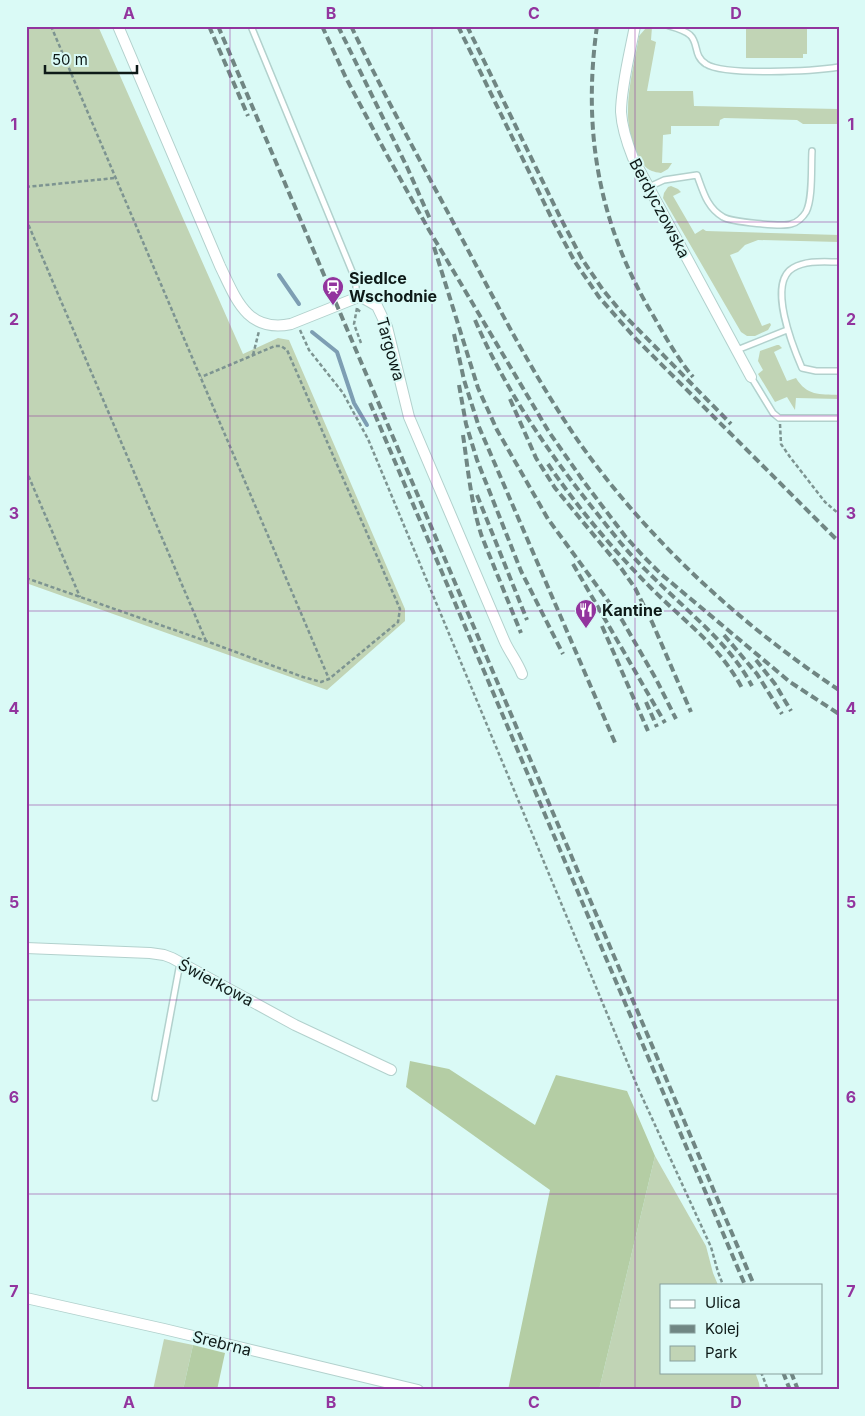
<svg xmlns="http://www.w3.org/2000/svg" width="865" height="1416" viewBox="0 0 865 1416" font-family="Inter,sans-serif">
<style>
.green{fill:#c1d4b5}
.forest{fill:#b4cda4}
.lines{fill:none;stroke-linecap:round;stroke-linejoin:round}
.stream{stroke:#7d9eb3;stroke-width:4}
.lane-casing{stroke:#b2d1cd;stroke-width:8}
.street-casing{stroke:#b2d1cd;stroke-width:12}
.path{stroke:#7d9491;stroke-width:2.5;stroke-dasharray:4 2.5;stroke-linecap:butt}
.lane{stroke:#fff;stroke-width:5}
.street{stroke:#fff;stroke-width:10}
.rail{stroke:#708683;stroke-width:4;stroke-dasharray:8 4;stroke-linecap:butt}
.grid{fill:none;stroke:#92349e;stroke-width:1;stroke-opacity:0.55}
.labels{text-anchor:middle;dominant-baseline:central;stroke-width:4;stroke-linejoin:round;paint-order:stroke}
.street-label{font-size:16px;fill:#0e1a18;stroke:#dafaf6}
.poi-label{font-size:16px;font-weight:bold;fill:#0e1a18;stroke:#dafaf6;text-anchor:start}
.neatline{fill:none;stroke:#92349e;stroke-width:2}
.grid-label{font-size:16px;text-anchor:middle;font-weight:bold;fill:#92349e}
</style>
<rect width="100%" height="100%" fill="#dafaf6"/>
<!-- green -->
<g class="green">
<path d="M26 26H98L243 354 278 338 289 340 405 609V621L327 690 26 583Z"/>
<path d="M746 26H807V54H803V58H746Z"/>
<path d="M652 27 651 40 656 42 647 91H693L694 106 839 109V124H803L797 120 724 118 720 120 719 126H671V134L663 135 662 163H672L668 169 661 173C646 171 645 167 638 155 618 119 633 73 639 36L646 28Z"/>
<path d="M671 186 678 189 681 192 673 196 695 234 703 229 706 231 839 235V242L758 240 745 245 738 252 730 255 762 326 770 323 771 325 768 330 755 336H747L741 332 663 198 664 193 668 187Z"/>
<path d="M777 345H779L782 348 774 352 787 381 796 378C807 396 819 394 839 395V399L796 398 795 410 787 397 775 402 758 374 763 370 758 361 760 351Z"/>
<path d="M655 1156 706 1246 713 1273 718 1285H661V1372H755L759 1383 760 1390H599Z"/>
<path d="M164 1339 193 1345 183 1390H153Z"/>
</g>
<!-- forest -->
<g class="forest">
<path d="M410 1061 449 1069 535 1125 556 1075 627 1091 655 1156 599 1390H508L550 1190 406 1087Z"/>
<path d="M193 1345 225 1353 217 1390H183Z"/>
</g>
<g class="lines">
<!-- stream -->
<g class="stream">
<path d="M279 275 299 304"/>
<path d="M312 332 337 352 354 403 367 425"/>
</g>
<!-- lane casing -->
<g class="lane-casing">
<g id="lane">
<path d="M251 26 356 281V298"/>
<path d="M669 26C676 28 684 30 690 35 699 43 693 56 706 64 724 76 815 71 839 67"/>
<path d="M649 187 664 180 697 175C703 191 707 208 723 217 731 222 783 227 791 224 797 223 803 217 806 212 813 199 811 167 812 151"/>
<path d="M839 262C824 262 807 260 793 268 767 283 793 347 802 368L816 371H839"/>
<path d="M737 350 787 330"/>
<path d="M751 377 773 413 779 418H839"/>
<path d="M155 1098 180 963"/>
</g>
</g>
<!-- street casing -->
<g class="street-casing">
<g id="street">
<path d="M118 26 220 266C236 299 247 333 291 324L356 298H363L377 306 387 327 409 417 504 640C509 652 517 661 522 674"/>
<path d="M635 26C630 52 621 87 621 112 622 128 627 143 633 158L751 377"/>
<path d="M26 948 150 953 164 955 172 958 295 1025 391 1070"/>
<path d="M26 1298 164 1329 418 1390"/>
</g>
</g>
<!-- path -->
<g class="path">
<path d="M51 26 329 679"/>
<path d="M26 187 115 178"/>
<path d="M26 219 206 641"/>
<path d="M357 308 354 324 361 343"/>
<path d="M357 309 362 313"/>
<path d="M300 330 309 350 343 393 368 439 638 1088 711 1247 718 1272 723 1285"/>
<path d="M253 355 259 331"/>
<path d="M780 424 781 444 790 457 825 502 839 514"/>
<path d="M26 470 80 597"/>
<path d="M26 578 206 641 303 677 321 682 329 679 398 622 400 609 287 350 281 346H275L201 377"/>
<path d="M761 1372 768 1390"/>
</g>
<!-- lane -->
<use href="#lane" class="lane"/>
<!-- street -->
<use href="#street" class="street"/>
<!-- rail -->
<g class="rail">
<path d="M209 26 248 116"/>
<path d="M218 26 754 1285"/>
<path d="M322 26 346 78 388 157 429 230 549 432 584 482 625 536 643 556 661 574 790 682 839 714"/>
<path d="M338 26 407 167 430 219"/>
<path d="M351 26C385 97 423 166 460 235 498 306 535 379 581 445 651 543 740 624 839 690"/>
<path d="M458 26 553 221 575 262 599 297 636 339 839 542"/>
<path d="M467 26 560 217 582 259 603 290 623 314 731 424"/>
<path d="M597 26C582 132 599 226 654 317 666 338 678 359 693 377"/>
<path d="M434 247 478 388 497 430 548 519 622 620 656 679 676 719"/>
<path d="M475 320C504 387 545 448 591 506 605 523 619 542 634 558 653 578 674 597 694 616 716 637 738 659 752 686"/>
<path d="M454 334 464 380 479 427 616 745"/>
<path d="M459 385 466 424 477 460 521 571 563 654"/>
<path d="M510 399 536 458 555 488 621 568 635 588 652 622 691 712"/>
<path d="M370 403 745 1285"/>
<path d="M463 435C468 469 471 504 482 537L521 633"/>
<path d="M548 464C578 508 614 551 652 589 685 622 721 647 743 690"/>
<path d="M477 495 527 620"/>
<path d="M573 564 665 723"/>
<path d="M602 626 648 731"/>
<path d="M724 635 757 674 782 714"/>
<path d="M756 660 775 684 791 711"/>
<path d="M646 702 657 727"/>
<path d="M783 1372 790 1390"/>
<path d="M791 1372 798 1390"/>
</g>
</g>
<!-- grid -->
<path class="grid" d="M230 26V1390M432 26V1390M635 26V1390M26 222H839M26 416H839M26 611H839M26 805H839M26 1000H839M26 1194H839"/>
<!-- icons -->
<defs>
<g id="station-pin" transform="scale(1.125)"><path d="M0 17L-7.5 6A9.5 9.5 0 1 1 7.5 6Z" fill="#92349e" stroke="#dafaf6"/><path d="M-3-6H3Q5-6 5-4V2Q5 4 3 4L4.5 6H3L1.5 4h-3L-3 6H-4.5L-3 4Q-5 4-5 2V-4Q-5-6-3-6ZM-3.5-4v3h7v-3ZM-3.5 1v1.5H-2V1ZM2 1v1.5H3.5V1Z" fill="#fff"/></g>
<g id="restaurant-pin" transform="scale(1.125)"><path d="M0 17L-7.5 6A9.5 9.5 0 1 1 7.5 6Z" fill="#92349e" stroke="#dafaf6"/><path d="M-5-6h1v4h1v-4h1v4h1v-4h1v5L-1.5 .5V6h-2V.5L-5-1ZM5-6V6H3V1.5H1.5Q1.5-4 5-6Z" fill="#fff"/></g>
</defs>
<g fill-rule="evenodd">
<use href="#station-pin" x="333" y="287"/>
<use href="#restaurant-pin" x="586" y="610"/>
</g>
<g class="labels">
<!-- street labels -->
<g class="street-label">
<text transform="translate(660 208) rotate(62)">Berdyczowska</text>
<text transform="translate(391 349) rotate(74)">Targowa</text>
<text transform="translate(216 982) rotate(28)">Świerkowa</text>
<text transform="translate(222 1343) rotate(14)">Srebrna</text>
</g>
<!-- poi labels -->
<g class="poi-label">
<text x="349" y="278">Siedlce<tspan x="349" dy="18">Wschodnie</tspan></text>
<text x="602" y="610">Kantine</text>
</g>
</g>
<!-- border -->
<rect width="865" height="1416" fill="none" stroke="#dafaf6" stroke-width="55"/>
<!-- legend -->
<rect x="660" y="1284" width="162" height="90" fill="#dafaf6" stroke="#88a09d"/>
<rect x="670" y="1300" width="25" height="8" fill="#ffffff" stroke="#88a09d"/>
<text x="705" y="1308" font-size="15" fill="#0e1a18">Ulica</text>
<rect x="670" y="1325" width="25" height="8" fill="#708683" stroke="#88a09d"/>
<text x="705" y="1334" font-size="15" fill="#0e1a18">Kolej</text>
<rect x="670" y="1346" width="25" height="15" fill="#c1d4b5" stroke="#88a09d"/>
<text x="705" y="1358" font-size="15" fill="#0e1a18">Park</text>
<!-- scale -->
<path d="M45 65v8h92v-8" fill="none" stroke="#0e1a18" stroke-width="2.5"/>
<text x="52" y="65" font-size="15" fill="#0e1a18" stroke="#dafaf6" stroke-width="4" paint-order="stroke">50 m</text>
<rect x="28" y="28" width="810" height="1360" class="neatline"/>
<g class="grid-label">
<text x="129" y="19">A</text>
<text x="331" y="19">B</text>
<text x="534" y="19">C</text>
<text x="736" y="19">D</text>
<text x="14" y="130">1</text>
<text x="851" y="130">1</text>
<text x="14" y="325">2</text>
<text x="851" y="325">2</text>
<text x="14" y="519">3</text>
<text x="851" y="519">3</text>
<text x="14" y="714">4</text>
<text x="851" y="714">4</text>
<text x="14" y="908">5</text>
<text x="851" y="908">5</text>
<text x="14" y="1103">6</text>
<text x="851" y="1103">6</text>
<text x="14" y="1297">7</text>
<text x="851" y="1297">7</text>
<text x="129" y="1408">A</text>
<text x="331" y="1408">B</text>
<text x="534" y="1408">C</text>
<text x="736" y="1408">D</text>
</g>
</svg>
